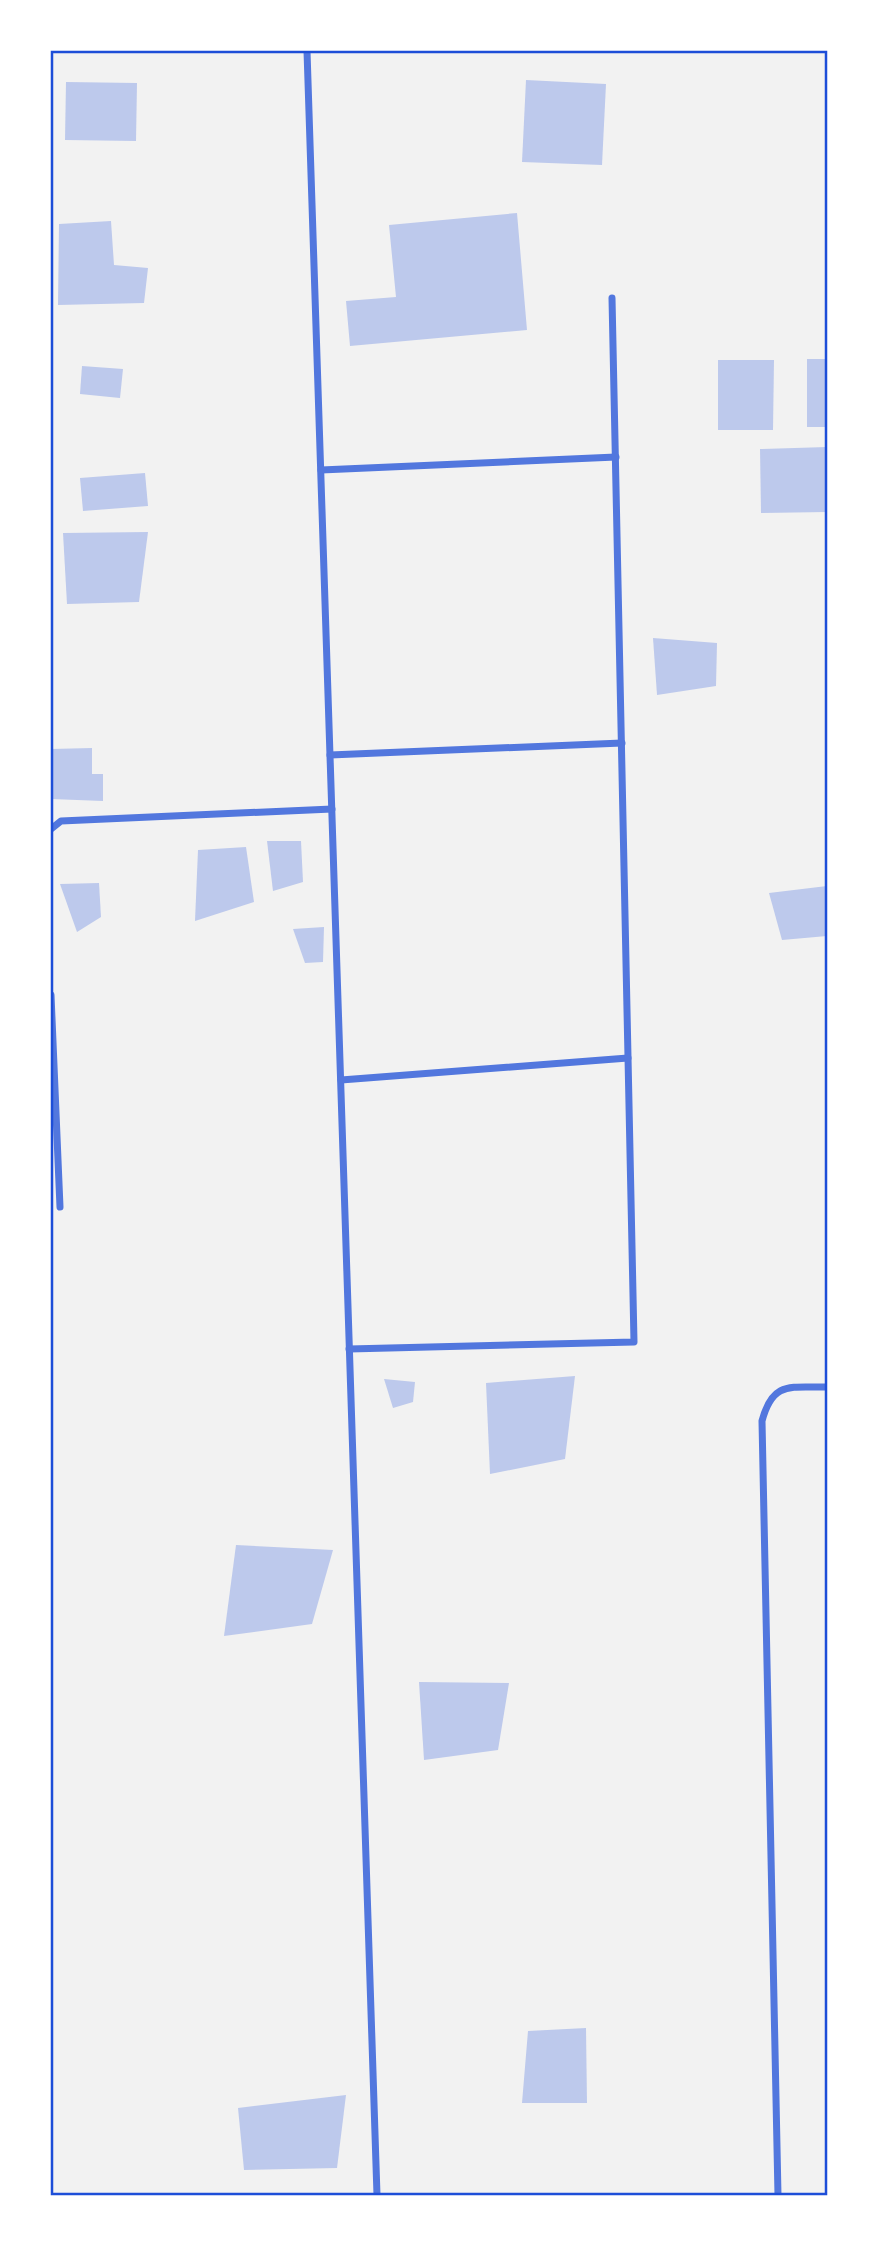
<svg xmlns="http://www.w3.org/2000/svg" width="878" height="2246" viewBox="0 0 878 2246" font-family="Quicksand,sans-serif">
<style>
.building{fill:#bdc9ec}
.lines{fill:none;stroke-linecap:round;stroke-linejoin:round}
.minor{stroke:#5277de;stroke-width:7}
.neatline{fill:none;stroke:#1d4ed8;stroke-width:2.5}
</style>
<rect width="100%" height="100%" fill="#f2f2f2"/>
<!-- building -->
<g class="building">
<path d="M526 80 606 84 602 165 522 162Z"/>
<path d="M66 82 137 83 136 141 65 140Z"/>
<path d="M517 213 527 330 350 346 346 301 396 297 389 225Z"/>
<path d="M111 221 114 265 148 268 144 303 58 305 59 224Z"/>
<rect x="807" y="359" width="20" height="68"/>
<path d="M718 360H774L773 430H718Z"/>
<path d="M82 366 123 369 120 398 80 394Z"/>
<path d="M827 447V512L761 513 760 449Z"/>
<path d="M145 473 148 506 83 511 80 478Z"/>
<path d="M148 532 139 602 67 604 63 533Z"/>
<path d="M653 638 717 643 716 686 657 695Z"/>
<path d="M92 748V774H103V801L51 799V749Z"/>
<path d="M267 841H301L303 882 273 891Z"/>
<path d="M246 847 254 902 195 921 198 850Z"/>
<path d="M99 883 101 917 77 932 60 884Z"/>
<path d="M827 886V936L782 940 769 893Z"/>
<path d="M324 927 323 962 305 963 293 929Z"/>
<path d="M575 1376 565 1459 490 1474 486 1383Z"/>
<path d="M384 1379 415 1382 413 1402 393 1408Z"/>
<path d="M236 1545 333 1550 312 1624 224 1636Z"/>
<path d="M419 1682 509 1683 498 1750 424 1760Z"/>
<path d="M586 2028 587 2103H522L528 2031Z"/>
<path d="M346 2095 337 2168 244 2170 238 2108Z"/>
</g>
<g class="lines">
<!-- minor -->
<g class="minor">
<path d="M307 51 377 2195"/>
<path d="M321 470 616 457"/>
<path d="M330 755 622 743"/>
<path d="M51 829 61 821 332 809"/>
<path d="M51 995 60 1207"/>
<path d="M341 1080 628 1058"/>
<path d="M349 1349 634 1342 612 298"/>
<path d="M778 2195 762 1421C773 1380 791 1388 827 1387"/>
</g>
</g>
<!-- border -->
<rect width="878" height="2246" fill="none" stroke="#ffffff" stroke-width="105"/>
<rect x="52" y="52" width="774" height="2142" class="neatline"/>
</svg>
